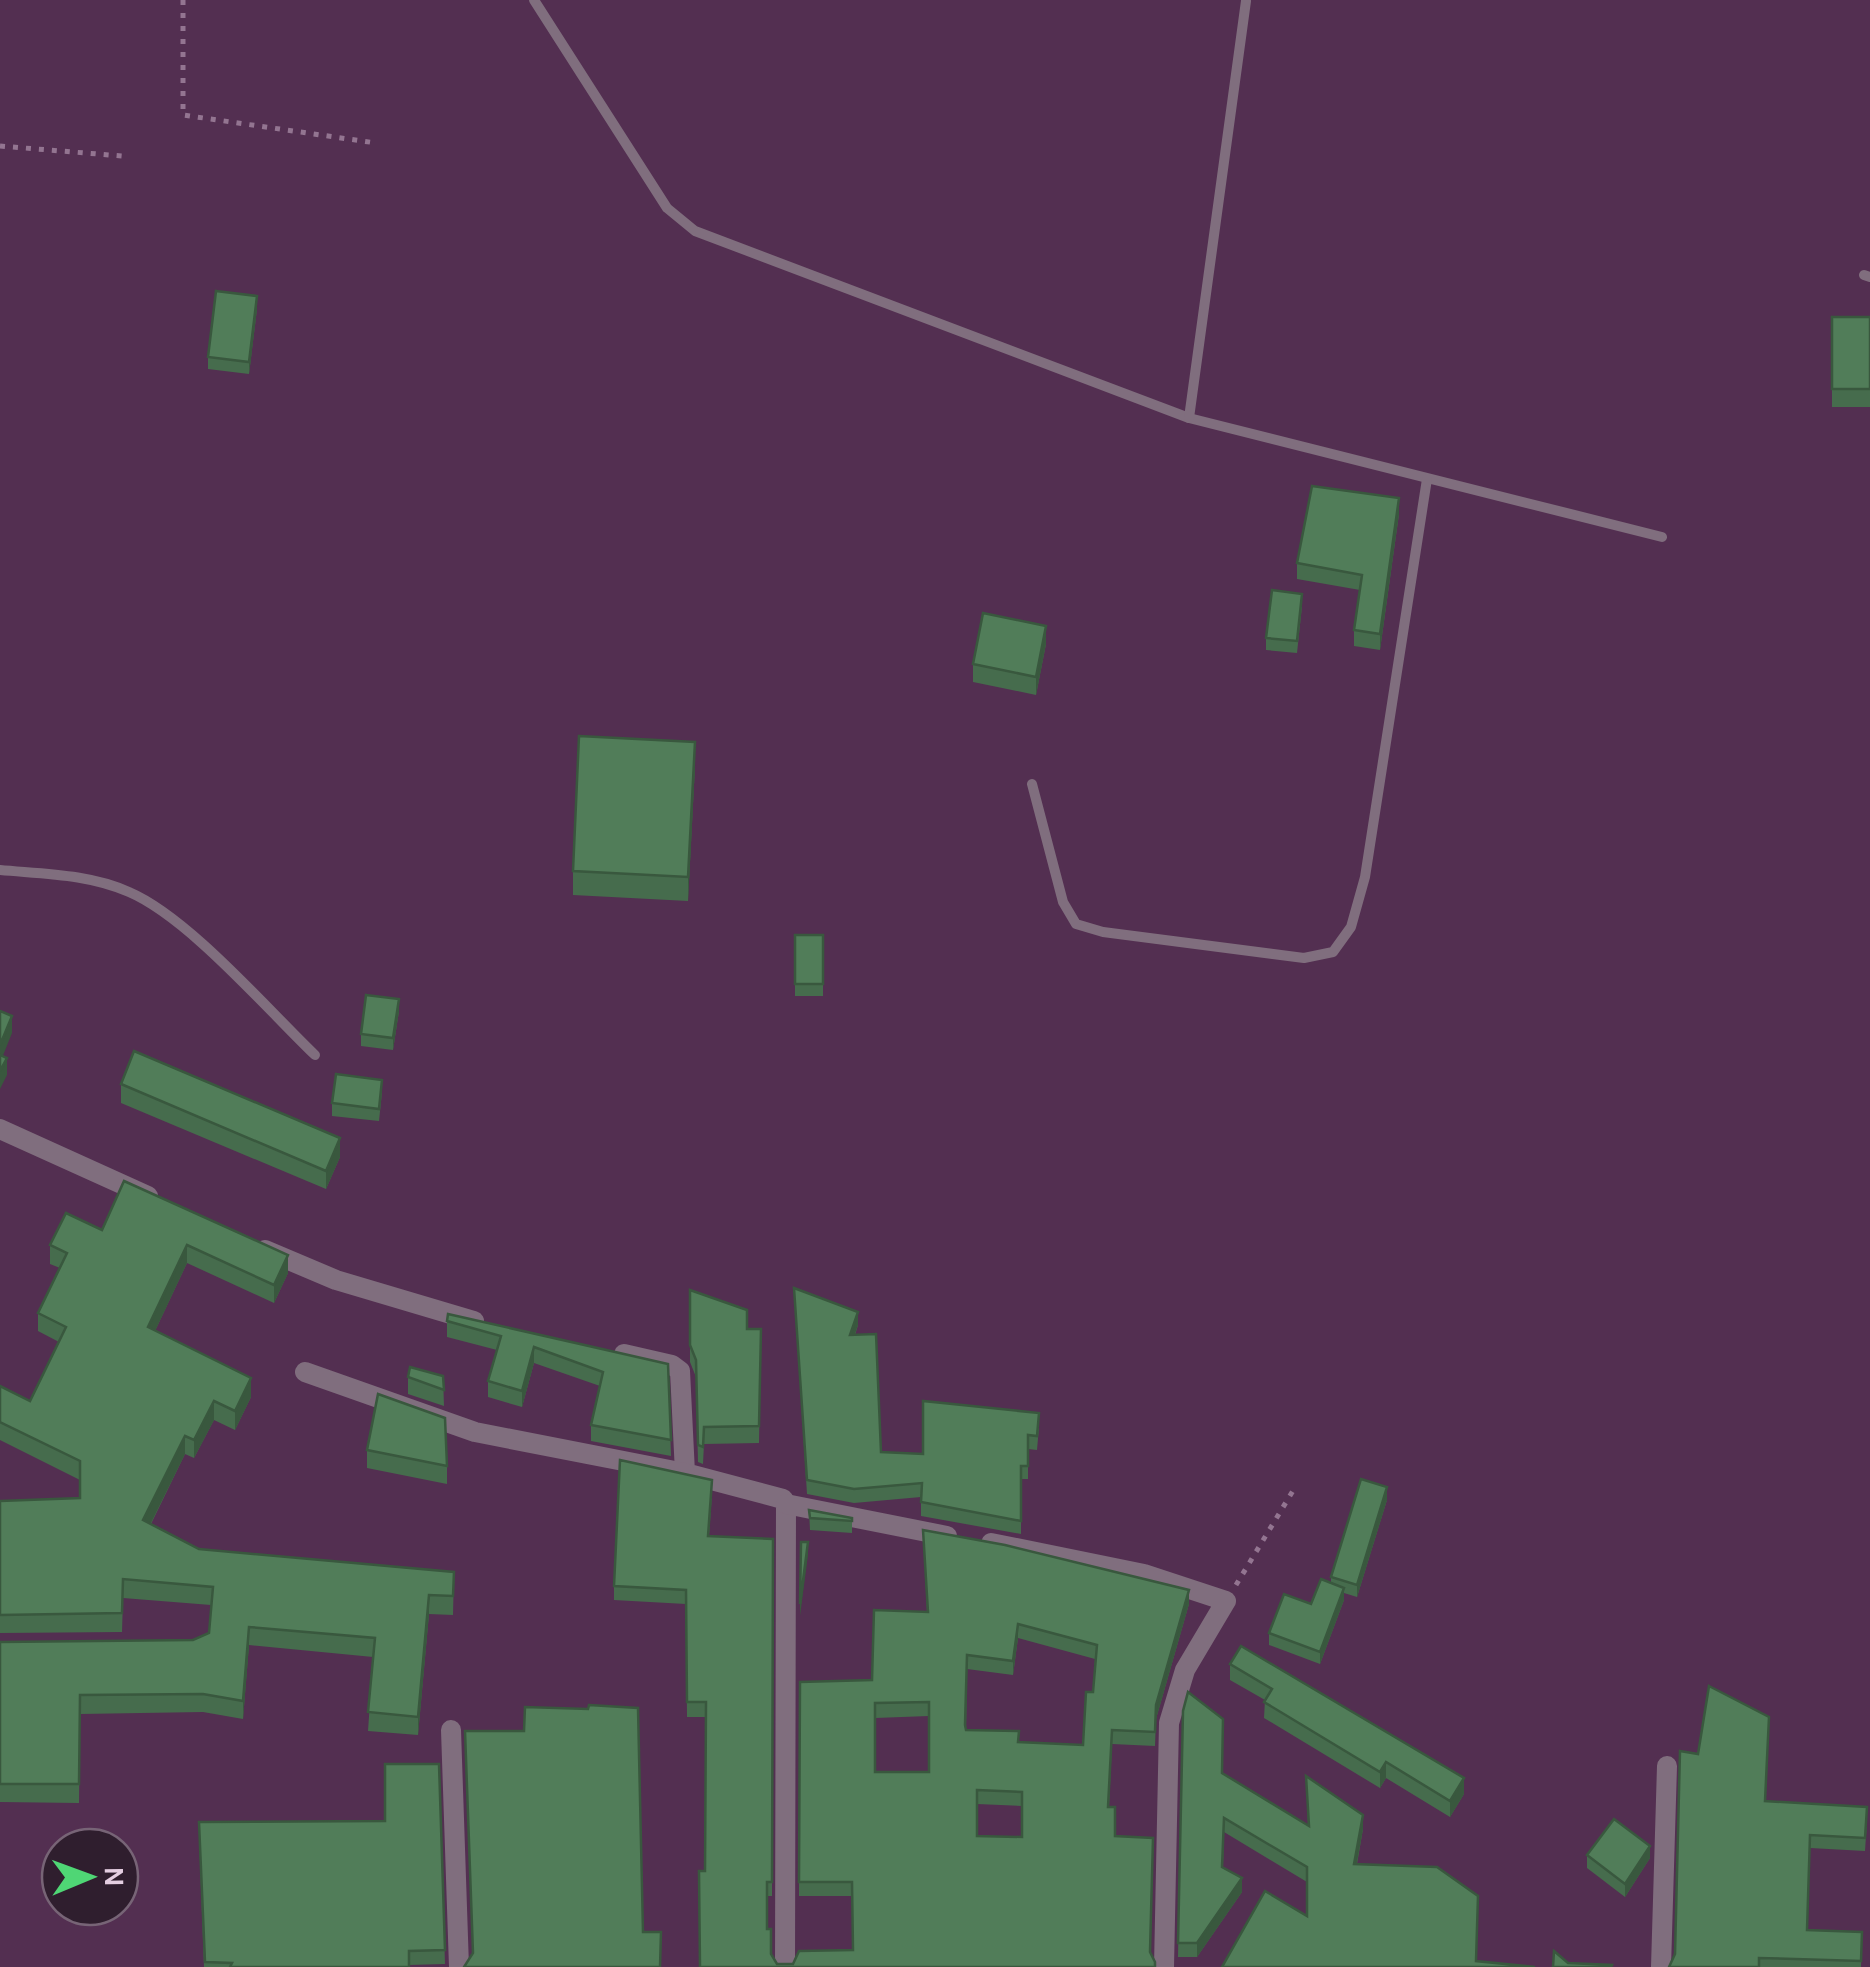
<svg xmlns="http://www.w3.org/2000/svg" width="1870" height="1967" viewBox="0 0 1870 1967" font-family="Karla,sans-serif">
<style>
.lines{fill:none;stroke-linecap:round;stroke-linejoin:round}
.path{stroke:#937591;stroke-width:5;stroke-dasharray:5 8;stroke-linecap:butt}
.service{stroke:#806e7e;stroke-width:10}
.minor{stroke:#806e7e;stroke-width:20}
.wall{fill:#466c4d;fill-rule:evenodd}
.shaded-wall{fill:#39583e}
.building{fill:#517d59;stroke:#39583e;stroke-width:2.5;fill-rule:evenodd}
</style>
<rect width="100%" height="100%" fill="#532f51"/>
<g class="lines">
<!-- path -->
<g class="path">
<path d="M183 0V115L376 143"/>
<path d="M0 146 122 156"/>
<path d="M1236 1585 1294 1489"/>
</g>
<!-- service -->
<g class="service">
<path d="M534 0 667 208 695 231 1189 418 1662 537"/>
<path d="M1864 275 1870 277"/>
<path d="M1189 418 1246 1"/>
<path d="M1032 784 1063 902 1076 924 1103 932 1304 958 1333 952 1351 927 1365 877 1427 479"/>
<path d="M0 870C43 874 89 874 129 892 188 917 267 1009 315 1055"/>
</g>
<!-- minor -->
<g class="minor">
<path d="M0 1129 148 1196"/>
<path d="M265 1250 336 1280 474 1321"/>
<path d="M624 1354 672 1365 680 1371 685 1473 783 1499 786 1504 785 1967"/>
<path d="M305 1372 475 1432 685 1473"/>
<path d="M786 1504 947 1536"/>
<path d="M991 1543 1144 1574 1226 1601 1185 1670 1169 1723 1164 1967"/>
<path d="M451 1730 459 1967"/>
<path d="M1661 1967 1667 1766"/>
</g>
</g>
<!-- wall -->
<g class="wall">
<path d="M257 309 249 374 208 369V357Z"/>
<rect x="1832" y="317" width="38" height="90"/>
<path d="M1399 514 1380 650 1354 646V630L1360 590 1297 579V563Z"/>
<path d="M1302 606 1297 653 1266 650V638Z"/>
<path d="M1046 644 1036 695 973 682V664Z"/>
<path d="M695 766 688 901 573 895V871Z"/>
<rect x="795" y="935" width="28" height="61"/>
<path d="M399 1011 393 1050 361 1046V1034Z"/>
<path d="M121 1084 340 1157 326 1189 121 1103Z"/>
<path d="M382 1092 379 1121 332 1116V1103Z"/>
<path d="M124 1181 288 1273 274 1303 187 1263 155 1331 251 1397 235 1430 214 1420 194 1458 185 1454 151 1524 199 1549 454 1572 453 1615 429 1614 418 1735 368 1731 373 1657 249 1645 243 1719 203 1712 80 1714 79 1803 0 1802V1642L193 1640 209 1633 211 1605 123 1598 122 1632 0 1633V1501L80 1498V1480L0 1440V1386L30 1401 59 1342 38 1331V1313L60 1268 50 1264V1245L102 1230Z"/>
<path d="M794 1288 858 1325 855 1335 881 1452 923 1454 1039 1427 1037 1450 1028 1449V1479H1021V1534L921 1516V1497L854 1503 807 1494Z"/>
<path d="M690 1290 747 1329H761L759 1443 704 1444 703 1464 698 1462 696 1377 690 1362Z"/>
<path d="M447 1321 668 1364 671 1456 591 1441V1425L600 1386 534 1363 522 1407 488 1397V1381L497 1350 447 1337Z"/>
<path d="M443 1376 444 1406 408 1394V1377Z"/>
<path d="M367 1450 447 1466V1484L367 1468Z"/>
<path d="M712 1494 709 1536 773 1539 772 1896H767V1929L771 1954 777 1964H793L853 1950 852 1896H799L800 1682 872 1680 927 1612 923 1530 1189 1604 1156 1719 1155 1746 1112 1744 1109 1807 1115 1836 1151 1953 700 1967 705 1871 706 1717H687L686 1604 614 1600V1586ZM1018 1638 1095 1659 1093 1692 1083 1745 1018 1742 966 1730 967 1669 1013 1675ZM929 1716V1772H875V1718ZM977 1804 1022 1806V1837L977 1836Z"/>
<path d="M1387 1500 1357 1597 1344 1593V1600L1320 1664 1269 1645V1633L1311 1604 1331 1583V1577Z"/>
<path d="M809 1510 852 1518V1533L810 1530Z"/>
<path d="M1230 1664 1464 1794 1450 1817 1386 1778 1380 1788 1264 1718 1265 1700 1230 1680Z"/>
<path d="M1183 1711 1222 1773 1308 1825 1306 1776 1363 1829 1357 1864 1476 1961 1222 1967 1307 1916V1882L1224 1832 1223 1867 1242 1892 1197 1957H1178Z"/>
<path d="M1698 1754 1766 1801 1867 1821 1865 1851 1810 1848 1807 1930 1862 1932 1861 1967H1669L1675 1954Z"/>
<path d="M439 1764 445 1964 409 1965V1967H204L199 1836 385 1821Z"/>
<path d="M1587 1855 1650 1858 1625 1897 1587 1868Z"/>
</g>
<!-- shaded-wall -->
<g class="shaded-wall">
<path d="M257 296V309L249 374V362Z"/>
<path d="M1399 498V514L1380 650V634Z"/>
<path d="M1046 626V644L1036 695V677Z"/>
<path d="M695 742V766L688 901V877Z"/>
<path d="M399 999V1011L393 1050V1038Z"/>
<path d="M12 1016V1033L0 1063V1045Z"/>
<path d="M7 1058V1075L0 1089V1071Z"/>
<path d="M340 1138V1157L326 1189V1171Z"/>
<path d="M187 1245V1263L148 1346V1327Z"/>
<path d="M288 1255V1273L274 1303V1285Z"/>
<path d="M858 1312V1325L850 1348V1335Z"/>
<path d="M534 1347V1363L522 1407V1391Z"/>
<path d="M251 1378V1397L235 1430V1411Z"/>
<path d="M214 1401V1420L194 1458V1440Z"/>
<path d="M185 1436V1454L143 1539V1520Z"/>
<path d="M1387 1487V1500L1357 1597V1585Z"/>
<path d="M808 1542V1555L800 1616V1604Z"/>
<path d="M1344 1588V1600L1320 1664V1652Z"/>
<path d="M1189 1590V1604L1156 1719 1155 1746 1156 1705Z"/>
<path d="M429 1595V1614L418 1735V1717Z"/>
<path d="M1018 1624V1638L1013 1675V1661Z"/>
<path d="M249 1627V1645L243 1719V1701Z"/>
<path d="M1386 1762V1778L1380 1788V1772Z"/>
<path d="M1464 1778V1794L1450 1817V1801Z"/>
<path d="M1363 1815V1829L1354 1879V1864Z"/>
<path d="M1650 1846V1858L1625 1897V1884Z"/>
<path d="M1242 1878V1892L1197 1957V1943Z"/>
</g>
<!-- building -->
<g class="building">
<path d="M216 291 257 296 249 362 208 357Z"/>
<rect x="1832" y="317" width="38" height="72"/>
<path d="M1312 486 1399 498 1380 634 1354 630 1362 575 1297 563Z"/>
<path d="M1272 590 1302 594 1297 641 1266 638Z"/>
<path d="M983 613 1046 626 1036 677 973 664Z"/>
<path d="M579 736 695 742 688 877 573 871Z"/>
<rect x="795" y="935" width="28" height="49"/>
<path d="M366 995 399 999 393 1038 361 1034Z"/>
<path d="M0 1011 12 1016 0 1045Z"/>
<path d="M134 1051 340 1138 326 1171 121 1084Z"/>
<path d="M0 1055 7 1058 0 1071Z"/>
<path d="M336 1074 382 1080 379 1109 332 1103Z"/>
<path d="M124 1181 288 1255 274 1285 187 1245 148 1327 251 1378 235 1411 214 1401 194 1440 185 1436 143 1520 199 1549 454 1572 453 1596 429 1595 418 1717 368 1712 375 1638 249 1627 243 1701 203 1694 80 1695 79 1784H0V1642L193 1640 209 1633 213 1587 123 1579 122 1613 0 1615V1501L80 1498V1461L0 1422V1386L30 1401 66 1327 38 1313 67 1253 50 1245 66 1213 102 1230Z"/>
<path d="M794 1288 858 1312 850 1335 876 1334 881 1452 923 1454V1401L1039 1413 1037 1436 1028 1435V1466H1021V1521L921 1502 922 1483 854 1489 807 1480Z"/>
<path d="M690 1290 747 1310V1329H761L759 1426 704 1427 703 1447 698 1445 696 1360 690 1345Z"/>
<path d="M448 1314 668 1364 671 1440 591 1425 603 1372 534 1347 522 1391 488 1381 501 1336 447 1321Z"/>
<path d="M410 1367 443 1376 444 1390 408 1377Z"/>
<path d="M378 1394 445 1418 447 1466 367 1450Z"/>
<path d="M620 1460 712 1480 708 1536 773 1539 772 1882H767V1929H771V1954L777 1964H793L799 1951 853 1950 852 1882H799L800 1682 872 1680 874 1610 928 1612 923 1530 1005 1545 1189 1590 1156 1705 1155 1732 1112 1730 1108 1807H1115V1836L1153 1838 1150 1952 1155 1962V1967H700L699 1871H705L706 1702H687L686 1590 614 1586ZM1018 1624 1097 1645 1093 1692H1086L1083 1745 1018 1742 1019 1731 966 1730 965 1725 967 1655 1013 1661ZM929 1702V1772H875V1703ZM977 1790 1022 1792V1837L977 1836Z"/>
<path d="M1361 1479 1387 1487 1357 1585 1331 1577Z"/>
<path d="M809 1510 852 1518V1521L810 1518Z"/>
<path d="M801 1542H808L800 1604Z"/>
<path d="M1321 1579 1344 1588 1320 1652 1269 1633 1284 1594 1311 1604Z"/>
<path d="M1241 1646 1464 1778 1450 1801 1386 1762 1380 1772 1264 1702 1272 1689 1230 1664Z"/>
<path d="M1709 1686 1769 1717 1765 1801 1867 1807 1865 1838 1810 1835 1807 1930 1862 1932 1861 1961 1759 1958V1967H1669L1675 1954 1680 1751 1698 1754Z"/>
<path d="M1188 1692 1223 1719 1222 1773 1309 1826 1306 1776 1363 1815 1354 1864 1437 1867 1478 1896 1476 1961 1535 1967H1222L1265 1891 1307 1916V1867L1224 1818 1222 1867 1242 1878 1197 1943H1178L1183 1711Z"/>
<path d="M589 1705 638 1708 643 1932H661L660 1967H464L473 1953 465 1731H524L525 1707 588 1709Z"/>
<path d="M385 1764H439L445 1950 409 1951V1967H230L232 1963 205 1962 199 1822 385 1821Z"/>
<path d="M1614 1819 1650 1846 1625 1884 1587 1855Z"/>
<path d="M1554 1951 1568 1963 1612 1965 1611 1967H1553Z"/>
</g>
<!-- north arrow -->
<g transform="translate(90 1877) rotate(89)"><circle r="48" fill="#2f1e2e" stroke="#776476" stroke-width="2.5"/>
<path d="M0-8L18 38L0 25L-18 38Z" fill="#4fd675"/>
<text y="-15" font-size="28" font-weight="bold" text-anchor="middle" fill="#e4cee1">N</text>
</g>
</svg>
